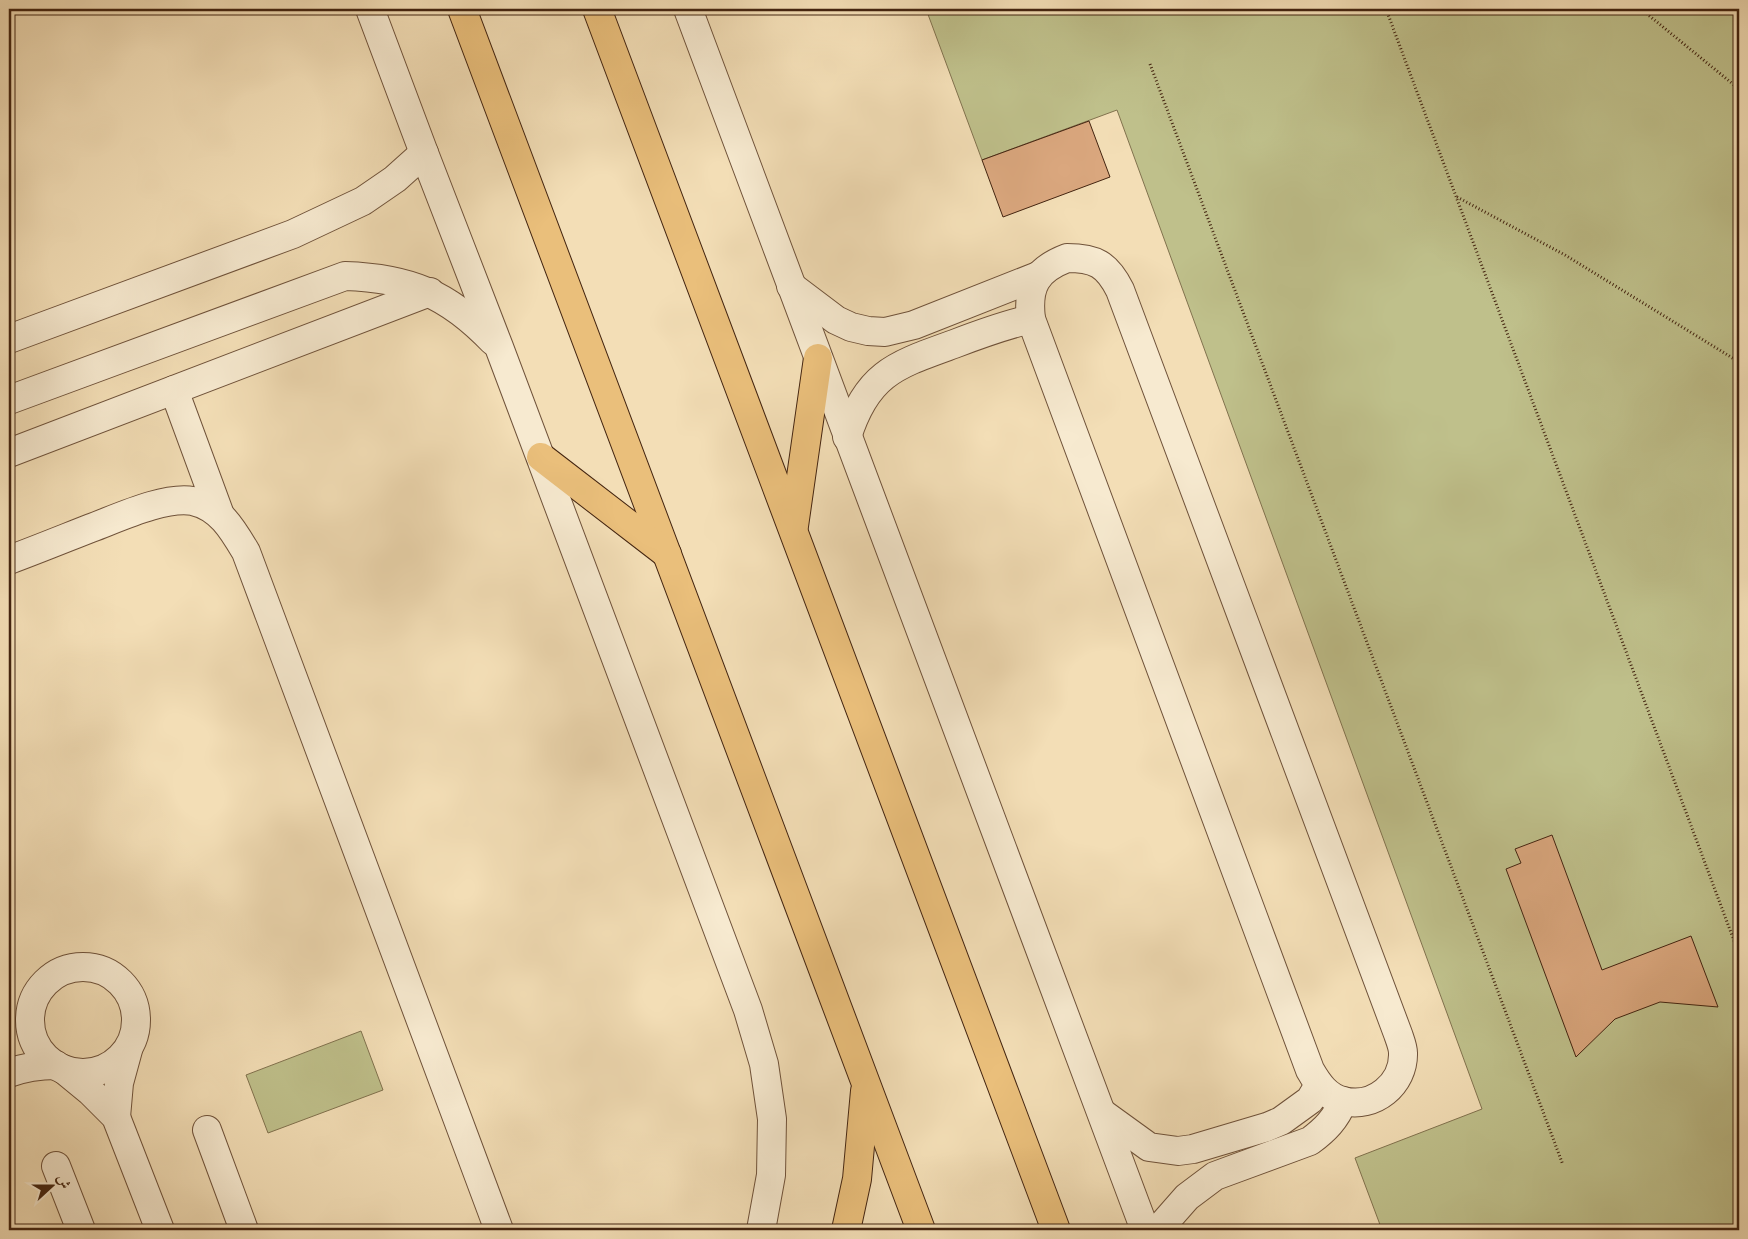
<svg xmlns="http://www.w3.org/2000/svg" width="1748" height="1239" viewBox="0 0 1748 1239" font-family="'IM FELL Double Pica',Amiri,serif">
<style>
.green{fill:#bfc08b;stroke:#81724e}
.building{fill:#daa77e;stroke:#432410}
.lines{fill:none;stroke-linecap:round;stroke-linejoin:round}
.minor-casing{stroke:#6f523a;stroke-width:30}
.major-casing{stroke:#432410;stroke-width:30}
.path{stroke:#432410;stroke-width:3;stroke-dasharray:1 2.5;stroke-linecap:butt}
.minor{stroke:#f7ead0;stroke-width:28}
.major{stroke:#eabf7b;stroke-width:28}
</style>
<rect width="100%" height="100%" fill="#f3deb6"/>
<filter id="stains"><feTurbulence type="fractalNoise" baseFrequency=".004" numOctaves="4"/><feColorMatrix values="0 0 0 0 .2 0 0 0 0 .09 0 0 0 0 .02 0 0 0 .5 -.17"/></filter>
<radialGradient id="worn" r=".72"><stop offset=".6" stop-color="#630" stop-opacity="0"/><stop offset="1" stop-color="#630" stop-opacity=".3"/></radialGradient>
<!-- green -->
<g class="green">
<path d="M926 9H1739V1230H1382L1355 1158 1482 1109 1117 110 982 160Z"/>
<path d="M361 1031 383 1090 268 1133 246 1075Z"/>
</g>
<!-- building -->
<g class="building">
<path d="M1089 121 1110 177 1003 217 982 160Z"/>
<path d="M1552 835 1602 970 1691 936 1718 1007 1660 1002 1615 1019 1576 1057 1506 869 1521 863 1515 849Z"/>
</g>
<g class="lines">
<!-- minor casing -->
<g class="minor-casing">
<g id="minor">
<path d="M370 9 424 153 499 347 748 1010 764 1064 772 1119 771 1175 761 1230"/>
<path d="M688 9 1145 1230"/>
<path d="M1067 258C1095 258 1107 264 1120 290L1398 1034C1400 1040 1403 1047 1403 1053 1404 1084 1374 1109 1343 1101 1327 1097 1318 1084 1310 1070L1031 319C1027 286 1036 270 1067 258Z"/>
<path d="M791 286 836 320 851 327 868 331 885 332 914 325 1038 276"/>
<path d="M9 339 293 234 363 201 395 179 424 153"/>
<path d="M174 390 220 515"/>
<path d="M9 400 345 276C409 278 448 294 493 341"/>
<path d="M847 437C867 373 896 365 954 344 980 334 1005 325 1031 319"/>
<path d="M9 453 430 292"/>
<path d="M9 560C36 550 63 539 91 528 118 518 164 496 193 501 220 507 233 530 246 552L499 1230"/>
<circle cx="83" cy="1020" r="53"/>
<path d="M63 1069 91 1092 116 1117 160 1230"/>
<path d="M9 1073C25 1067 39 1065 56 1065"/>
<path d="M1102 1113 1149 1147 1178 1151 1193 1149 1267 1127 1281 1121 1310 1100 1319 1085"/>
<path d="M116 1117 119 1083 128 1050"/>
<path d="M207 1130 244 1230"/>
<path d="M56 1166 81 1230"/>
<path d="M1158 1230 1187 1197 1215 1176 1310 1141C1325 1130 1336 1119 1343 1101"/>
</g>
</g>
<!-- major casing -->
<g class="major-casing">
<g id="major">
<path d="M462 9 921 1230"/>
<path d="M597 9 1056 1230"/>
<path d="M541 457 667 554"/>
<path d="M794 526 818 358"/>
<path d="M846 1230 857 1179 865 1091"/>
</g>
</g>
<!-- path -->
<g class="path">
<path d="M1386 9 1739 954"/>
<path d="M1641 9 1739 89"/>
<path d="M1150 64 1563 1165"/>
<path d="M1457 197 1565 255 1739 362"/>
</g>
<!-- minor -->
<use href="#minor" class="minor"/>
<!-- major -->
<use href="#major" class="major"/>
</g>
<!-- margin -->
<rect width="1748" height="1239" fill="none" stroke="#f3deb6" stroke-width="30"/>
<rect x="10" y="10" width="1728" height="1219" fill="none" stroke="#432410" stroke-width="2.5"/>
<rect x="15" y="15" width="1718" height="1209" fill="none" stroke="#432410"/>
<!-- north arrow -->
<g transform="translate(52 1186) rotate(69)" stroke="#f7ead0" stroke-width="4" paint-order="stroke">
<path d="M0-4L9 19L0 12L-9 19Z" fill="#432410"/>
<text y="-8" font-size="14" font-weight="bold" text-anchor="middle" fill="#432410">ش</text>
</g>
<rect width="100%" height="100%" filter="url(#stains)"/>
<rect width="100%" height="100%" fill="url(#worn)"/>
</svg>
